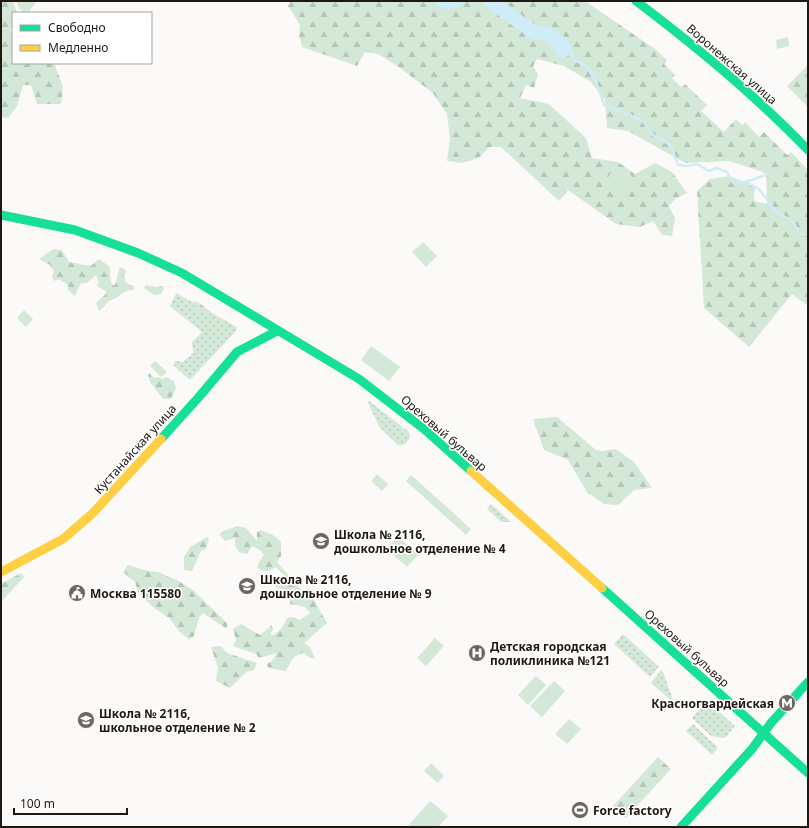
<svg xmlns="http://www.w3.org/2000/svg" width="809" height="828" viewBox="0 0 809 828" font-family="'Noto Sans',sans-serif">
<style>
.grass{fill:url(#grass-dots)}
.forest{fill:url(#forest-firs)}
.park{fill:#d3e8d6}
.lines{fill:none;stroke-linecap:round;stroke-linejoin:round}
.stream{stroke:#ceedf8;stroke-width:2.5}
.river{stroke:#ceedf8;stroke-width:14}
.fast{stroke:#16e098;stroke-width:9}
.slow{stroke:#ffcf43;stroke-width:9}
.labels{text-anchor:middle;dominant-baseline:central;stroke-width:3;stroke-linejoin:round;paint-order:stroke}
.street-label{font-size:12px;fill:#201812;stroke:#fff}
.poi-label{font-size:12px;font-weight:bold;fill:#201812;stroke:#fff;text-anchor:start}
</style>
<defs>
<pattern id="grass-dots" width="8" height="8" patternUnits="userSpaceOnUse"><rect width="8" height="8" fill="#d3e8d6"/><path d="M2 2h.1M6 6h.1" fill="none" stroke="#b5c6b7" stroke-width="1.8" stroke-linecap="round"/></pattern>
<pattern id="forest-firs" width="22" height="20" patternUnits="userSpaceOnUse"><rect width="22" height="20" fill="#d3e8d6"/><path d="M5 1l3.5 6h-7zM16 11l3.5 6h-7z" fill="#b5c6b7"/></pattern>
</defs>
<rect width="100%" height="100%" fill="#fcfaf8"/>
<!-- grass -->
<g class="grass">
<path d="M176 293 235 326 237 328 236 331 190 380 173 365 175 361 183 362 193 353 192 342 202 332 170 306Z"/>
<path d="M369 401 409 432 410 438 404 445H398L380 428 368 403Z"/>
<path d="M491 504 511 522H501L487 509Z"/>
<path d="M623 634 659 667 650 677 614 644Z"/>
<path d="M661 670 663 672 674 703 651 683Z"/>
<path d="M707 701 735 726 725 738 711 736 692 718Z"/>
<path d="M693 724 718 748 712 755 686 731Z"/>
</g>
<!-- forest -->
<g class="forest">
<path d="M1 1H13L17 13H13V27L10 29 13 35V63H54L63 87 61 104H37L31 85H23L17 106 8 118 1 117Z"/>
<path d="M291 1H585L655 49 667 60 664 64 675 75 672 78 681 87 685 84 707 105 701 111 724 132 736 119 742 125 745 122 759 137 764 132 787 155 791 152 808 170V306L792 294 749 347 704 308 697 191 710 179 729 176 755 186 754 201 767 204 766 173 729 161 685 163 628 131 607 128 605 100 591 82 564 66 537 59 533 66 538 74 534 88 526 85 520 98 549 104 586 138 592 158 618 162 635 174 655 163 672 172 687 193 675 199 669 206 675 219 672 236 662 235 653 221 640 227 616 224 568 190 559 201 501 147H489L479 158 462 163 447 161 450 139 447 114 433 93 400 68 378 54 365 52 357 66 302 47 299 35 300 25 288 6Z"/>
<path d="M808 65V107L787 86Z"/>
<path d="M53 249 62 250 69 262 91 266 99 259 110 267C110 274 109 281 114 286 118 280 117 273 120 267L126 270 124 276 126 283 134 286V290C125 289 121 295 114 299 112 300 110 300 108 302 104 306 105 307 99 311L96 303 106 294V291L97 286 99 282 96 275 87 283H81L75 296 68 290V285L59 279 54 281 52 277 54 272 50 265 39 259Z"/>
<path d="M146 285 156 287 163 286 164 288 161 294 154 295 144 288Z"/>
<path d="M193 301 199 303 211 312 210 317 207 319 206 313 196 312Z"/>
<path d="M150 373 154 378 159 377 162 379 166 377 174 381 176 388 171 399H163L150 382 148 375Z"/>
<path d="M557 417 596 450 603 451 616 449 634 462 652 488 634 490 618 505 604 504 587 492 568 460 544 450 533 419Z"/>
<path d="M237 526 246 528 257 541V532L260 530 273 535 281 542V556L277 562 306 595 314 600 327 623 304 643 310 647 315 659 310 658 304 653C294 654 290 662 286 671L268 668 267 664 272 661 277 653 259 658 256 654 233 646 236 640 233 629 241 624 260 635 272 625 273 630 270 634 273 635C280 631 284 626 287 618L293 617 300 620 310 613 305 607 290 604 289 594 284 589C279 589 275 588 272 582L282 585 289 581 276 567C269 572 264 573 257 567L259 562 264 555 260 550 252 546 247 554 239 552 235 546V538L225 541 219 534C223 530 231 529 237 526Z"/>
<path d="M207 537 209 538 206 549 201 551 192 571 184 570V557L190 547Z"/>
<path d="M128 565 148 571 159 572 167 576 177 580 194 591 227 623V629L203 613 199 618 194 636 189 640 179 631 169 618 154 608 138 592 135 582 123 572Z"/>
<path d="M21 573 24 577 1 602V584Z"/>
<path d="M221 646 227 653 257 663 254 670 246 672 230 688 216 681 218 668 211 647Z"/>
<path d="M658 757 671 769 626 818 613 806Z"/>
</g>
<!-- park -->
<g class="park">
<path d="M16 1H37L28 13H24L19 8Z"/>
<path d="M788 37 789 46 777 49 776 40Z"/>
<path d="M615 168C622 169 628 172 633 177L630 182 621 188C607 185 604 178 615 168Z"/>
<path d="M423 242 437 256 426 267 412 252Z"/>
<path d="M24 310 33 319 26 327 17 318Z"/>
<path d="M371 346 400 367 389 381 361 360Z"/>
<path d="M155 361 167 372 161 377 150 366Z"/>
<path d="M377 474 388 484 382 491 371 481Z"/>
<path d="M411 475 471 529 466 535 406 481Z"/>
<path d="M398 536 418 555 407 567 386 549Z"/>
<path d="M435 638 444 646 426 666 417 658Z"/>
<path d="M536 676 546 685 528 705 518 695Z"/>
<path d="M554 681 565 691 542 717 530 706Z"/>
<path d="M569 719 581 729 567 744 555 734Z"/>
<path d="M431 763 444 776 438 783 424 771Z"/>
<path d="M430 801 448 816 438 827H407Z"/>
</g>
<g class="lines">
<!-- stream -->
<g class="stream">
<path d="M556 39 563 37 572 51 573 60C575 61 579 62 582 63 594 72 600 92 604 105L642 120 653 135 670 145 678 165 687 166 697 164 709 171 717 168 727 172 732 182H746L759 189 777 213 793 221C796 229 799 235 808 235"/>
<path d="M746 182 768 174"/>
</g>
<!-- river -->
<g class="river">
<path d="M443 1 447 2 456 1"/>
<path d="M490 1 535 33C551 32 556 38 563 51"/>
</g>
<!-- fast -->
<g class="fast">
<path d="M636 1C697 47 755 95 808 150"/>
<path d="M1 215 75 230 138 253 182 273 359 379 424 429 471 471"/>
<path d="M161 439 198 398 237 352 277 331"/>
<path d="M602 588 808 773"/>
<path d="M681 827 752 749 771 723 808 682"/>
</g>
<!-- slow -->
<g class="slow">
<path d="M471 471 602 588"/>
<path d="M1 572 63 539 92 514 161 439"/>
</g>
</g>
<!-- icons -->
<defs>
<g id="school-disc" transform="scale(0.9)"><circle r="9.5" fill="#6d6762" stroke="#fff"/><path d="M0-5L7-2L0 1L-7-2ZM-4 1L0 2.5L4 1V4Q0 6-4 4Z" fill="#fff"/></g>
<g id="civic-disc" transform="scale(0.9)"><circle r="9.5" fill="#6d6762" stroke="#fff"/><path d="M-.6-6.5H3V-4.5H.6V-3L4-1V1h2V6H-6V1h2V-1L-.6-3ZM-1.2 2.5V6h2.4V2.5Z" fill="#fff"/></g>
<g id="hospital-disc" transform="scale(0.9)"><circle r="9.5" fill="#6d6762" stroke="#fff"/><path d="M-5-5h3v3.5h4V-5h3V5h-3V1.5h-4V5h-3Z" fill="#fff"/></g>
<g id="metro-disc" transform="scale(0.9)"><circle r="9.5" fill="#6d6762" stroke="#fff"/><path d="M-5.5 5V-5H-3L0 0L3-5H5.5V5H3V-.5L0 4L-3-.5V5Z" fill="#fff"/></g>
<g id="stadium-disc" transform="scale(0.9)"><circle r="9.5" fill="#6d6762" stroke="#fff"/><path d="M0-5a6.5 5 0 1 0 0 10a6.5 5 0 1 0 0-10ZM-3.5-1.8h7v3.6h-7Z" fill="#fff"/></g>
</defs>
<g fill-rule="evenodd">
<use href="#school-disc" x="321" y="541"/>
<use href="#school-disc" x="247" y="586"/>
<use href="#civic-disc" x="77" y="593"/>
<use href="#hospital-disc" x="477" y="653"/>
<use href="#metro-disc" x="787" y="703"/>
<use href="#school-disc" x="86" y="720"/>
<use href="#stadium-disc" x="580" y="810"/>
</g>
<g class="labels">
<!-- street labels -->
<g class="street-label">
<text transform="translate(732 64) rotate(41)">Воронежская улица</text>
<text transform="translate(444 433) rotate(41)">Ореховый бульвар</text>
<text transform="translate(135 449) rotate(-48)">Кустанайская улица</text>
<text transform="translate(687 648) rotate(42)">Ореховый бульвар</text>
</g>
<!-- poi labels -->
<g class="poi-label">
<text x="334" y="534">Школа № 2116,<tspan x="334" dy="14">дошкольное отделение № 4</tspan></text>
<text x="260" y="579">Школа № 2116,<tspan x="260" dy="14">дошкольное отделение № 9</tspan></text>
<text x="90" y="593">Москва 115580</text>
<text x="490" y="646">Детская городская<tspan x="490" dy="14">поликлиника №121</tspan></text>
<text x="774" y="703" text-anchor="end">Красногвардейская</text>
<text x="99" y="713">Школа № 2116,<tspan x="99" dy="14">школьное отделение № 2</tspan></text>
<text x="593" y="810">Force factory</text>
</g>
</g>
<!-- border -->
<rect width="809" height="828" fill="none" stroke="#201812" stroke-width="4"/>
<!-- legend -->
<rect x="12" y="12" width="140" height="52" fill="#ffffff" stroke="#a6a3a0"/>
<rect x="20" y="25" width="20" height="6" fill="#16e098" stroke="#a6a3a0"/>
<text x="48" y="32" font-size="12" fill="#201812">Свободно</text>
<rect x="20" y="45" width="20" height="6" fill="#ffcf43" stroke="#a6a3a0"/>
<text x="48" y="52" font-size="12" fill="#201812">Медленно</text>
<!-- scale -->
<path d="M14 808v6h113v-6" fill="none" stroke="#201812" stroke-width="2"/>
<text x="20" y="808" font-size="12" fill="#201812" stroke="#ffffff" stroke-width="3" paint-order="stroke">100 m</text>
</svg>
